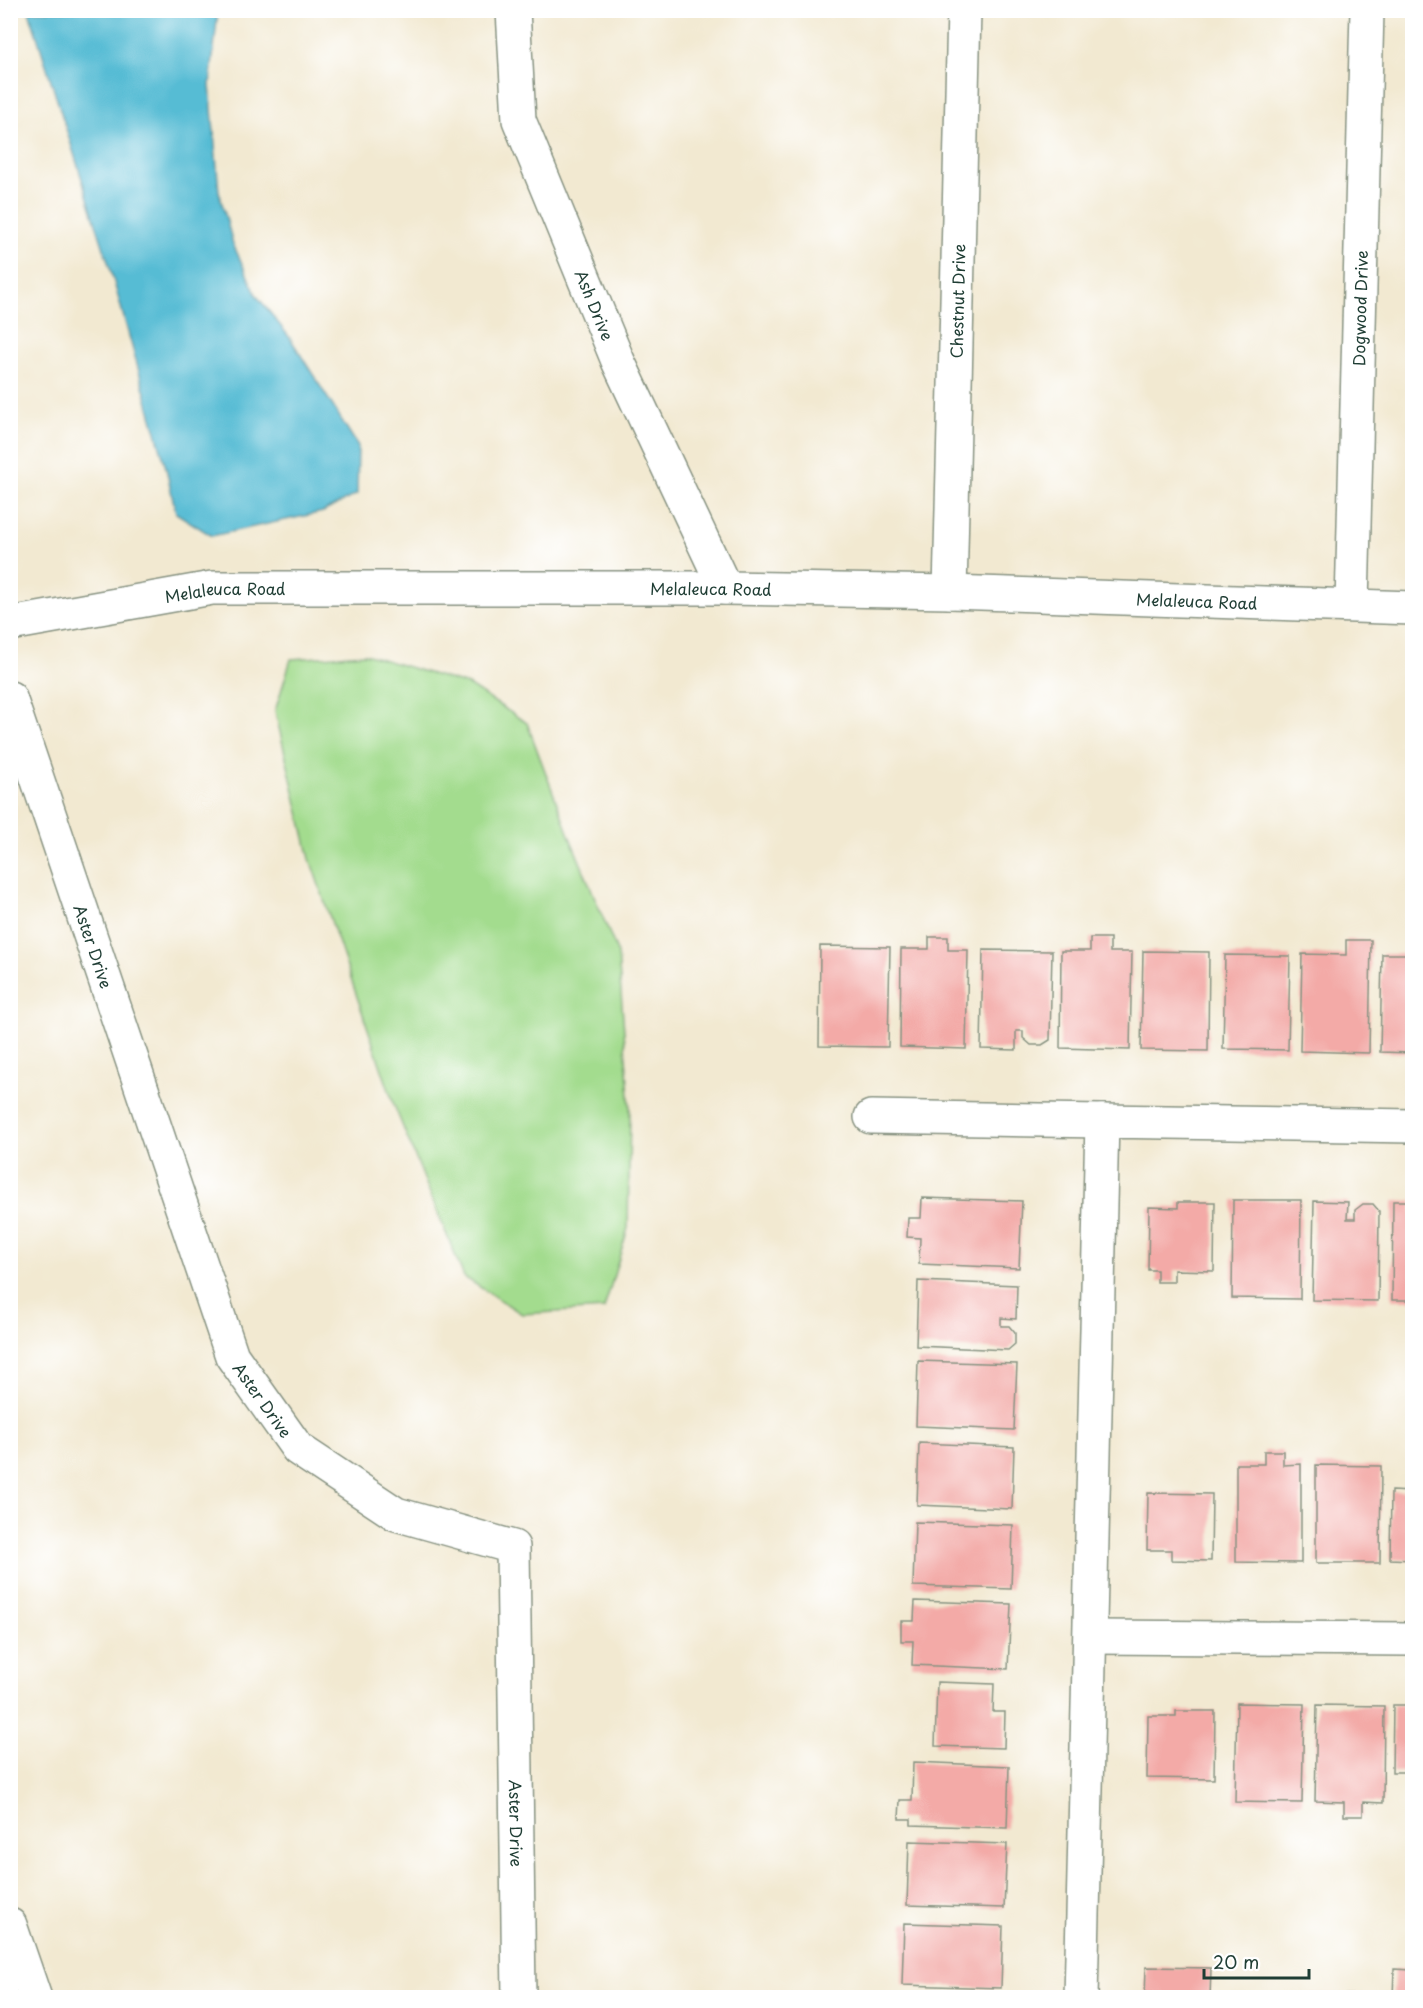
<svg xmlns="http://www.w3.org/2000/svg" width="1423" height="2008" viewBox="0 0 1423 2008" font-family="'Playpen Sans',sans-serif">
<style>
.green{fill:#a3dc8e;stroke:#618c61;stroke-width:1.5}
.water{fill:#56bcd4;stroke:#3a7c84;stroke-width:1.5}
.building{fill:#f3aaa7}
.lines{fill:none;stroke-linecap:round;stroke-linejoin:round}
.minor-casing{stroke:#889382;stroke-width:36}
.minor{stroke:#fff;stroke-width:33}
.labels{text-anchor:middle;dominant-baseline:central;stroke-width:4.5;stroke-linejoin:round;paint-order:stroke}
.street-label{font-size:16px;fill:#1f3d34;stroke:#fff}
</style>
<rect width="100%" height="100%" fill="#fff"/>
<filter id="ink" filterUnits="userSpaceOnUse"><feTurbulence type="fractalNoise" baseFrequency=".0167" numOctaves="2"/><feDisplacementMap in="SourceGraphic" scale="12" xChannelSelector="R" yChannelSelector="G"/><feConvolveMatrix kernelMatrix="1 2 1 2 8 2 1 2 1" color-interpolation-filters="sRGB"/></filter>
<filter id="wash" filterUnits="userSpaceOnUse"><feTurbulence type="fractalNoise" baseFrequency=".008" numOctaves="4" result="noise"/><feDisplacementMap in="SourceGraphic" scale="24" xChannelSelector="R" yChannelSelector="G"/><feGaussianBlur stdDeviation="1.35" result="paint"/><feColorMatrix in="noise" values="0 0 0 0 0 0 0 0 0 0 0 0 0 0 0 0 0 1.4 0 .05"/><feComposite in="paint" operator="in"/></filter>
<g filter="url(#wash)">
<rect width="100%" height="100%" fill="#f2e9d1"/>
<!-- green -->
<path class="green" d="M365 654 468 685 527 723 569 835 618 954 630 1109 628 1228 604 1309 522 1314 464 1277 394 1105 310 859 275 711 291 659Z"/>
<!-- water -->
<path class="water" d="M29 11H218L210 85 219 192 233 244 257 296 290 338 358 446 357 494 323 512 212 536 176 513 166 468 110 268Z"/>
<g id="blocks">
<!-- building -->
<g class="building">
<path d="M929 937H948V950H968L966 1049 900 1047 901 949H929Z"/>
<path d="M1090 938H1110V952H1132L1130 1050 1060 1048 1061 951H1090Z"/>
<path d="M1346 940H1371L1369 1053 1300 1051 1302 954 1346 955Z"/>
<path d="M820 946 890 947 888 1047 819 1046Z"/>
<path d="M983 950 1052 951 1050 1040 1042 1045H1031L1023 1038V1031H1016V1050L981 1049Z"/>
<path d="M1143 951 1209 952 1208 1051 1141 1050Z"/>
<path d="M1382 954H1412V1053L1380 1052Z"/>
<path d="M1225 955 1290 956 1288 1050 1223 1049Z"/>
<path d="M922 1198 1022 1201 1019 1268 919 1264 920 1238 907 1237 908 1218H921Z"/>
<path d="M1233 1200H1301L1300 1299 1232 1298Z"/>
<path d="M1314 1201 1348 1202 1347 1219H1355V1210L1363 1204H1373L1379 1211 1378 1301 1312 1300Z"/>
<path d="M1393 1201H1412V1300H1392Z"/>
<path d="M1178 1202H1215L1214 1271 1174 1270V1282H1157V1270H1148L1149 1207 1178 1208Z"/>
<path d="M918 1281 1017 1285 1016 1319 1001 1318V1326H1009L1015 1333V1344L1008 1350 916 1346Z"/>
<path d="M918 1361 1017 1364 1014 1430 916 1426Z"/>
<path d="M919 1443 1014 1447 1012 1509 917 1505Z"/>
<path d="M1264 1451H1283V1465L1301 1464V1563L1236 1562V1464H1264Z"/>
<path d="M1316 1465 1381 1466 1380 1563H1316Z"/>
<path d="M1391 1491 1412 1492V1560L1390 1559Z"/>
<path d="M1148 1493 1212 1494 1211 1561 1171 1560V1550H1147Z"/>
<path d="M915 1522 1013 1525 1011 1589 913 1586Z"/>
<path d="M915 1601 1011 1604 1008 1669 912 1665 913 1641H901V1621H914Z"/>
<path d="M937 1682 994 1684 993 1712H1005L1004 1748 935 1746Z"/>
<path d="M1237 1703 1304 1704 1302 1803 1235 1802Z"/>
<path d="M1317 1705 1384 1706 1383 1803 1363 1802V1816H1344V1802L1315 1801Z"/>
<path d="M1393 1705H1412V1772H1392Z"/>
<path d="M1176 1711H1215L1214 1779 1147 1778 1148 1716H1176Z"/>
<path d="M913 1762 1009 1766 1007 1828 911 1825V1819H899L900 1800H912Z"/>
<path d="M909 1841 1007 1844 1004 1908 907 1905Z"/>
<path d="M904 1923 1003 1926 1001 1988 902 1985Z"/>
<path d="M1146 1967 1211 1968 1210 1998H1145Z"/>
<path d="M1394 1969 1412 1970V1998H1393Z"/>
<path d="M1308 1994 1375 1995V1998H1308Z"/>
</g>
</g>
</g>
<g filter="url(#ink)">
<use href="#blocks" fill-opacity="0" stroke="#889382" stroke-width="1.5"/>
<g class="lines">
<!-- minor casing -->
<g class="minor-casing">
<g id="minor">
<path id="s1" d="M513 10 519 120 618 361 725 588"/>
<path id="s2" d="M950 592 964 10"/>
<path id="s3" d="M1352 605 1367 10"/>
<path id="s4" d="M10 624 212 588H725L950 592 1412 608"/>
<path id="s5" d="M10 698 232 1356 298 1449 396 1514 513 1547 519 1998"/>
<path d="M871 1117 1102 1121"/>
<path d="M1091 1637 1412 1639"/>
<path d="M10 1925 35 1998"/>
<path d="M1081 1998 1102 1121 1412 1126"/>
</g>
</g>
<!-- minor -->
<use href="#minor" class="minor"/>
</g>
</g>
<g class="labels">
<!-- street labels -->
<g class="street-label">
<text stroke="none"><textPath href="#s2" startOffset="291">Chestnut Drive</textPath></text>
<text stroke="none"><textPath href="#s1" startOffset="310">Ash Drive</textPath></text>
<text stroke="none"><textPath href="#s3" startOffset="297">Dogwood Drive</textPath></text>
<text stroke="none"><textPath href="#s4" startOffset="704">Melaleuca Road</textPath></text>
<text stroke="none"><textPath href="#s4" startOffset="218">Melaleuca Road</textPath></text>
<text stroke="none"><textPath href="#s4" startOffset="1190">Melaleuca Road</textPath></text>
<text stroke="none"><textPath href="#s5" startOffset="262">Aster Drive</textPath></text>
<text stroke="none"><textPath href="#s5" startOffset="748">Aster Drive</textPath></text>
<text stroke="none"><textPath href="#s5" startOffset="1324">Aster Drive</textPath></text>
</g>
</g>
<!-- margin -->
<rect width="1423" height="2008" fill="none" stroke="#fff" stroke-width="36"/>
<!-- scale -->
<path d="M1204 1969v9h105v-9" fill="none" stroke="#1f3d34" stroke-width="3"/>
<text x="1213" y="1969" font-size="18" fill="#1f3d34" stroke="#ffffff" stroke-width="4.5" paint-order="stroke">20 m</text>
</svg>
